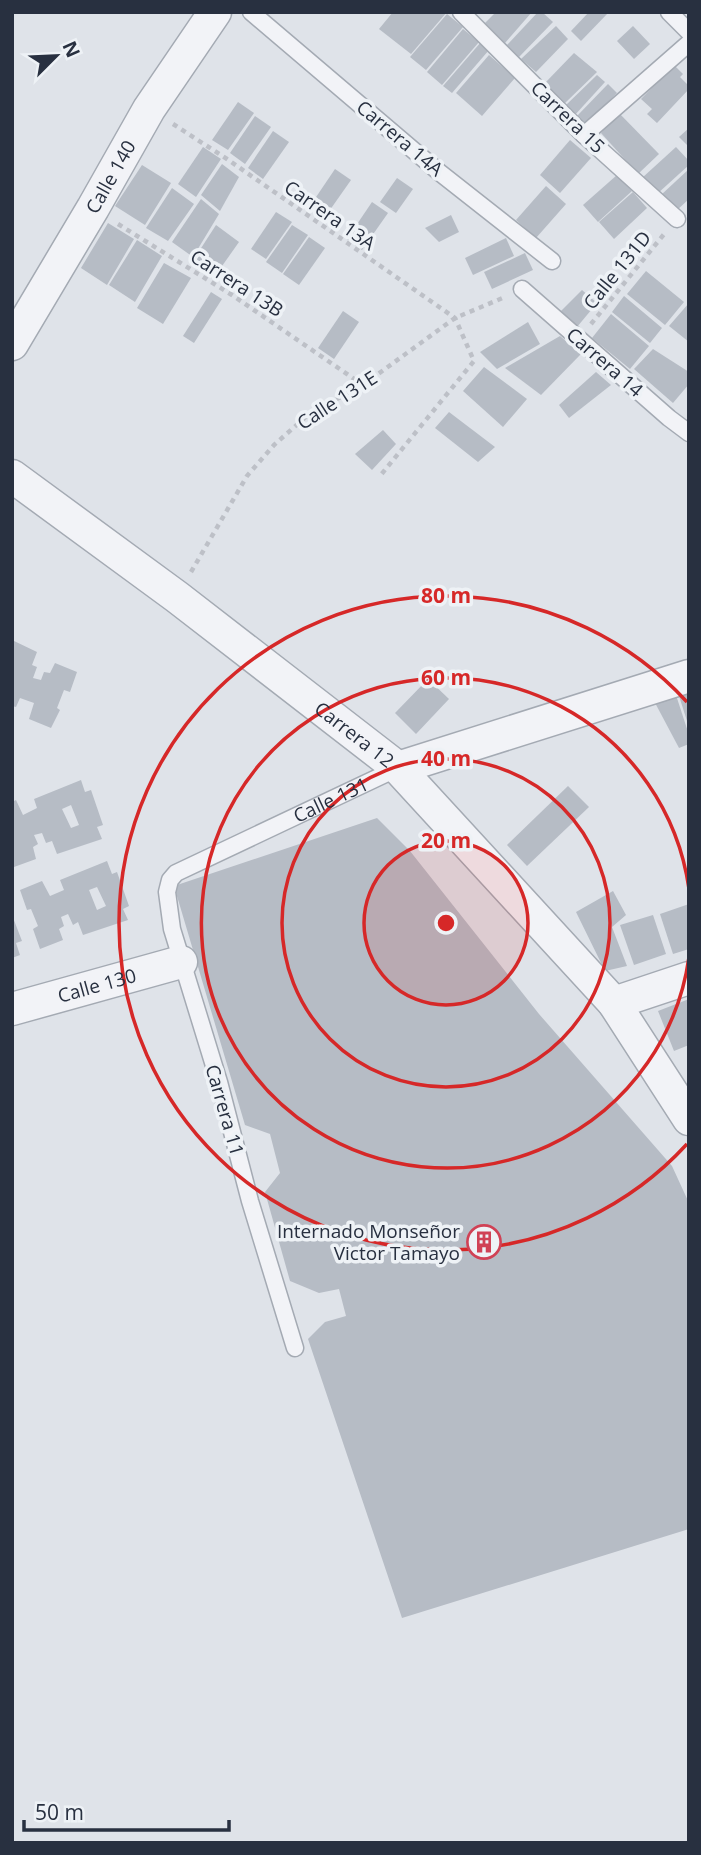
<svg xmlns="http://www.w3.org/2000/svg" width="701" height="1855" viewBox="0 0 701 1855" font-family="'Open Sans',sans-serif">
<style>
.building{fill:#b6bcc5;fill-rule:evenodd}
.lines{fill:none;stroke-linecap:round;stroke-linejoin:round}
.service-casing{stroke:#a4aab3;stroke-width:19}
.minor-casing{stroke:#a4aab3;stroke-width:35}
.path{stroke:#bdc0c7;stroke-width:4.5;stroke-dasharray:5 5;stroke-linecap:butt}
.service{stroke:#f2f3f7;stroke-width:16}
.minor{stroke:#f2f3f7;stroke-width:32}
.ring{fill:none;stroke:#d62828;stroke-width:3.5}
.labels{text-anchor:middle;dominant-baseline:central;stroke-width:7;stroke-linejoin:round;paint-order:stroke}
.street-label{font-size:19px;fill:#283040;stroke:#eef2f6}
.poi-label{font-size:19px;fill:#283040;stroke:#eef2f6;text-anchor:end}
.centre{fill:#d62828;stroke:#eef2f6;stroke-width:3.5}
.ring-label{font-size:21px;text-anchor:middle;font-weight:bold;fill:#d62828;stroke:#eef2f6;stroke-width:7;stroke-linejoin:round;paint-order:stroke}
</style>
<rect width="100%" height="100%" fill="#dfe3e9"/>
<!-- building -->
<g class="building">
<path d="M393 12H447L411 54 379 29Z"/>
<path d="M496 12H532L505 43 485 23Z"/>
<path d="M538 12H542L553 22 519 57 507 45Z"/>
<path d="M589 12H609L581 41 571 31Z"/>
<path d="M447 14 463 27 426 70 410 57Z"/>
<path d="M556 26 568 39 536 72 521 59Z"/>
<path d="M633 26 650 44 634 59 617 41Z"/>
<path d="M463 29 479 42 442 85 427 72Z"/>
<path d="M481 42 489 50 452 93 443 86Z"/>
<path d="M574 53 597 72 563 105 545 83Z"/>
<path d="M489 55 515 78 482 116 456 93Z"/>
<path d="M674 65 683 74 680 77 689 86V89L657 123 647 114 652 109 641 99Z"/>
<path d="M597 75 605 82 574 116 565 106Z"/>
<path d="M608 84 617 93 584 126 576 117Z"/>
<path d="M238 102 254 113 228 150 212 140Z"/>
<path d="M618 112 659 154 638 174 601 133Z"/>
<path d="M255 116 271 127 245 164 230 153Z"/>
<path d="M689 128V147L679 137Z"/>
<path d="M273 131 289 142 263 179 248 168Z"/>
<path d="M570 140 591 158 560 193 540 175Z"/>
<path d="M203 147 221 159 196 197 178 184Z"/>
<path d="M676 147 689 161V165L657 194 642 178Z"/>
<path d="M222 164 239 177 220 211 201 195Z"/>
<path d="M142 165 171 183 145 225 115 206Z"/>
<path d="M335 169 351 180 325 217 310 206Z"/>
<path d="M689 169V199L676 211 661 195Z"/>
<path d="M617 175 632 191 598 222 583 205Z"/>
<path d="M397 178 413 189 396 213 380 202Z"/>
<path d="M546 186 566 204 536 238 516 220Z"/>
<path d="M172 188 194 204 168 241 146 228Z"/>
<path d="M633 192 647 208 614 239 599 222Z"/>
<path d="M201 199 219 214 193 257 172 242Z"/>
<path d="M372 202 388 213 362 250 347 239Z"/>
<path d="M276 212 292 222 266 259 251 249Z"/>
<path d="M451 215 459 232 439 242 425 228Z"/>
<path d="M108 223 134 239 107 285 81 268Z"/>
<path d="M216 225 239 242 215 276 194 259Z"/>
<path d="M292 225 308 235 282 273 266 262Z"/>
<path d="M309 237 325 248 299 285 283 274Z"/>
<path d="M506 238 514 256 473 275 465 258Z"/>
<path d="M137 240 162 256 135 302 109 285Z"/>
<path d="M525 253 533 270 492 289 484 272Z"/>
<path d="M164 263 191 278 163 324 137 308Z"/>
<path d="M646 271 684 302 665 325 627 294Z"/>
<path d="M582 290 597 303 577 327 559 313Z"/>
<path d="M211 292 222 299 194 343 183 336Z"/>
<path d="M624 296 662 328 650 343 612 312Z"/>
<path d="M689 303V342L669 326Z"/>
<path d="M343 311 359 322 334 359 318 348Z"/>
<path d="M611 314 649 346 630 369 592 338Z"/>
<path d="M528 322 540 344 497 369 480 352Z"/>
<path d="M560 336 581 354 541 395 505 368Z"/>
<path d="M653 349 689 372V384L673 403 634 369Z"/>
<path d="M484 367 527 399 503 427 463 391Z"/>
<path d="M596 372 611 385 569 418 559 405Z"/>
<path d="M449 412 495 447 478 462 435 428Z"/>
<path d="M383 430 396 444 372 470 355 454Z"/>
<path d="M12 640 37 652 32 665 37 667 33 678 41 680 44 672 50 673 55 663 77 672 70 692 64 690 57 708 60 710 51 728 29 719 34 703 20 698 16 707 12 706Z"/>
<path d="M428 679 449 699 416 734 395 713Z"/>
<path d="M675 692 689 735V744L679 748 653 699Z"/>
<path d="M689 693V724H688L679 696Z"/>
<path d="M81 780 85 792 91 790 103 825 97 827 102 839 57 854 52 841 46 843 42 833 34 835 38 844 33 847 36 859 14 867 12 862V802L16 800 23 815 37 808 34 799ZM71 805 79 825 71 828 62 809Z"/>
<path d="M568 786 589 807 527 866 507 845Z"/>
<path d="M377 818 410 851 539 1014 672 1166 689 1203V1529L402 1618 308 1339 325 1322 346 1316 339 1289 319 1293 290 1281 265 1192 280 1173 270 1134 245 1125 174 886Z"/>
<path d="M107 861 112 874 117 872 129 906 123 909 128 920 83 935 78 922 73 925 68 914 61 917 64 926 59 929 63 940 40 949 33 929 38 926 31 909 27 910 20 890 42 881 50 896 64 890 60 880ZM97 887 106 906 97 910 89 890Z"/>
<path d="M613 891 626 915 612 927 627 966 605 971 576 912Z"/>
<path d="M689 904V949L673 954 660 914Z"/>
<path d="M12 915 22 941 16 943 20 955 12 958Z"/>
<path d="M653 915 666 954 634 965 620 925Z"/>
<path d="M689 999V1045L674 1051 658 1011Z"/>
</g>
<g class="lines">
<!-- service casing -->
<g class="service-casing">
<g id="service">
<path d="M251 12 439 172 552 261"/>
<path d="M461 12 584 135 677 219"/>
<path d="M669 12 689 32"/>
<path d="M584 135 689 43"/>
<path d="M522 289 669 418 689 433"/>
<path id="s1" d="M295 1348 250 1201 219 1082 172 929 167 892 170 880 176 873 398 768"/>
</g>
</g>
<!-- minor casing -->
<g class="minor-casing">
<g id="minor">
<path id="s2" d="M12 344 93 208 149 109 215 12"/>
<path id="s3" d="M12 476 177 597 398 768 614 1003 689 1119"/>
<path d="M398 768 689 676"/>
<path d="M614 1003 689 978"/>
<path id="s4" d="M12 1009 181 962"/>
</g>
</g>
<!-- path -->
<g class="path">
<path d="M173 124 227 159 455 318 474 361 380 476"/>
<path d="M118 224 232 295 363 385"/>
<path d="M591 324 665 233"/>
<path d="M191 572 247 476 274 445 309 414 363 385 455 318 505 297"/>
</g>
<!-- service -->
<use href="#service" class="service"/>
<!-- minor -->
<use href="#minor" class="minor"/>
</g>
<!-- distance rings -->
<circle cx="446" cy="923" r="82" fill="#d62828" fill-opacity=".12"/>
<g class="ring">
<circle cx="446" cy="923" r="82"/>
<circle cx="446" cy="923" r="164"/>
<path d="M689 957A245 245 0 1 1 689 889"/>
<path d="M687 1144A327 327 0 1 1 687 702"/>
</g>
<!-- icons -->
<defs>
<g id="building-ring" transform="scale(1.75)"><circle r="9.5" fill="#eef2f6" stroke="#d04155" stroke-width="1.5"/><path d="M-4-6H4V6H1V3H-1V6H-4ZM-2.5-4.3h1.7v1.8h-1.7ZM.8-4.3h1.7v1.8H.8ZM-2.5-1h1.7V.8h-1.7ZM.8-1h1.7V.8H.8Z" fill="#d04155"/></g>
</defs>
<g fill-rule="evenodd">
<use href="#building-ring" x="484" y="1242"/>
</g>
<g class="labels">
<!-- street labels -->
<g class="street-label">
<text transform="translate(568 117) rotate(44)">Carrera 15</text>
<text transform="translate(400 138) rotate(40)">Carrera 14A</text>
<text stroke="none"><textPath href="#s2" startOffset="194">Calle 140</textPath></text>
<text transform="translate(330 215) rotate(35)">Carrera 13A</text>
<text transform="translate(617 270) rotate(-51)">Calle 131D</text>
<text transform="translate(237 283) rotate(33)">Carrera 13B</text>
<text transform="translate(605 362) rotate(41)">Carrera 14</text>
<text transform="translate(337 400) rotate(-33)">Calle 131E</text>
<text stroke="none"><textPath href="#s3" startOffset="429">Carrera 12</textPath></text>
<text stroke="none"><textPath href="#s1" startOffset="667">Calle 131</textPath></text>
<text stroke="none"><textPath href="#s4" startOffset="88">Calle 130</textPath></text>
<text transform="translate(225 1110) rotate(74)">Carrera 11</text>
</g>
<!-- poi labels -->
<g class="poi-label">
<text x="460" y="1231">Internado Monseñor<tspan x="460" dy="22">Victor Tamayo</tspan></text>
</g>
</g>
<circle cx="446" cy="923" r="10" class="centre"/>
<g class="ring-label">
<text x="446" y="603">80 m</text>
<text x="446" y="685">60 m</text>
<text x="446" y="766">40 m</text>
<text x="446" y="848">20 m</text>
</g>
<!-- border -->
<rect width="701" height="1855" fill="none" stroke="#283040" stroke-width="28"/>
<!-- north arrow -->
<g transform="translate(56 56) rotate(66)" stroke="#eef2f6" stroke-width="5" paint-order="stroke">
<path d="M0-5L12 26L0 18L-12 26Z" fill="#283040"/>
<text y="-10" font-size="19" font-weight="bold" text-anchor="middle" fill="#283040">N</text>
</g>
<!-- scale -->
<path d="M24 1820v10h205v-10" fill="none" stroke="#283040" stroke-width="3.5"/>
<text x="35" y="1820" font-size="21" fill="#283040" stroke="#eef2f6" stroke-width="5" paint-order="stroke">50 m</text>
</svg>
